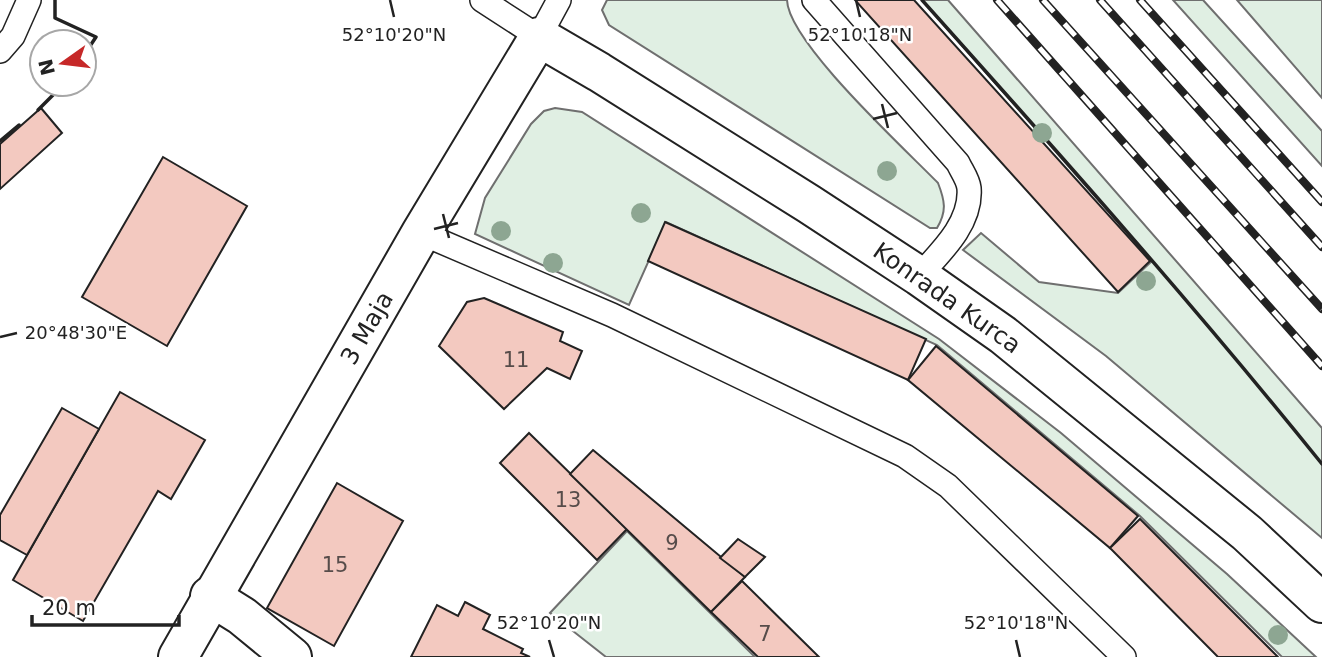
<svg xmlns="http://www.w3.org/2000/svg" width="1322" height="657" viewBox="0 0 1322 657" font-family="'DejaVu Sans',sans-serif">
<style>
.green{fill:#e0efe3;stroke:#6f6f6f;stroke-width:2}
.building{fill:#f3c9c0;stroke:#222;stroke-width:2}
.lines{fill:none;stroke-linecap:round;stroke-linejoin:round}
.service-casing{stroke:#222;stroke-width:26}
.minor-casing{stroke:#222;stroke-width:42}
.service{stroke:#fff;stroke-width:23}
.minor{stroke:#fff;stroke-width:38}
.rail-casing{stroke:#222;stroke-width:8}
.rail{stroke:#fff;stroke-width:5;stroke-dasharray:16;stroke-linecap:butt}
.wall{stroke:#222;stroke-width:3.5}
.tree{fill:#8da692}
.ticks{fill:none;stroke:#222;stroke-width:2.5}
.labels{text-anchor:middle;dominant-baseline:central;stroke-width:5;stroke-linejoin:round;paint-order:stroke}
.number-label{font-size:21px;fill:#564c4a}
.street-label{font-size:24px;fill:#222;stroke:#fff}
.ticks-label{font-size:18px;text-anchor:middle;fill:#222;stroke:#fff;stroke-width:5;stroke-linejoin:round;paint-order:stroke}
</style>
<rect width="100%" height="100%" fill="#fff"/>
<!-- green -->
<g class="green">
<path d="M607 0H787C788 42 905 149 938 183 945 201 947 211 937 228H930L609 25 602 10Z"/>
<path d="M922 0H948L1322 428V538L1106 356 963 250 981 233 1039 282 1118 293 1152 261Z"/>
<path d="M1173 0H1203L1322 131V166Z"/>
<path d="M1237 0H1322V98Z"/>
<path d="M555 108 582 112 939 339 1061 433 1227 574 1316 657H1282L1140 516 937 345 666 222 629 305 475 234 485 198 531 124 544 111Z"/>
<path d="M627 531 755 657H606L550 613Z"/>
</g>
<!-- building -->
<g class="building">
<path d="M855 0H914L1150 261 1118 292Z"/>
<path d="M41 108 62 133 0 189V144Z"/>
<path d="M163 157 247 206 167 346 82 297Z"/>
<path d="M665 222 926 339 908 380 648 261Z"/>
<path d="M484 298 563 332 560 341 582 351 570 379 547 368 504 409 439 346 467 302Z"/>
<path d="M936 346 1138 516 1110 548 908 380Z"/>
<path d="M120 392 205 440 171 499 158 491 83 621 13 580Z"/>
<path d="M62 408 99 429 27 555 0 540V515Z"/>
<path d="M529 433 627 529 597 560 500 463Z"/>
<path d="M593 450 745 577 711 612 570 474Z"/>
<path d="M337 483 403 521 334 646 267 608Z"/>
<path d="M1140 519 1278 657H1218L1110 548Z"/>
<path d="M738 539 765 557 745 577 720 558Z"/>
<path d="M742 581 819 657H758L711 612Z"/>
<path d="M465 602 490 615 483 629 523 649 521 653 530 657H411L437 605 458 616Z"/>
</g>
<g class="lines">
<!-- service casing -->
<g class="service-casing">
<g id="service">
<path d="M482 0 539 37 559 0"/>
<path d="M814 0 958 163C961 170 968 179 969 188 972 223 941 252 919 276"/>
<path d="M0 51 13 36 29 0"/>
<path d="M421 233 612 315 905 456 948 486 1124 657"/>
</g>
</g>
<!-- minor casing -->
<g class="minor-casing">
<g id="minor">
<path d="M210 596 242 616 292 657"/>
<path d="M178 657 421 233 539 37 599 72 809 204 919 276 1003 335 1247 533 1322 603"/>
</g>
</g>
<!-- service -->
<use href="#service" class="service"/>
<!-- minor -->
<use href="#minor" class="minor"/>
<!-- rail casing -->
<g class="rail-casing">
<g id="rail">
<path d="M997 0 1322 366"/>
<path d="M1043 0 1322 309"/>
<path d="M1100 0 1322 247"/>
<path d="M1140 0 1322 202"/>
</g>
</g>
<!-- rail -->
<use href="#rail" class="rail"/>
<!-- wall -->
<g class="wall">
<path d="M55 0V18L96 37 84 55"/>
<path d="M922 0C1058 152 1194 305 1322 464"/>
<path d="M38 110 64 84"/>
<path d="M0 141 19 125"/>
</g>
</g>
<!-- trees -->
<g class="tree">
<circle cx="1042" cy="133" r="10"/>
<circle cx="887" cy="171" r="10"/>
<circle cx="641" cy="213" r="10"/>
<circle cx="501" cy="231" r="10"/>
<circle cx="553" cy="263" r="10"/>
<circle cx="1146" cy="281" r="10"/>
<circle cx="1278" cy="635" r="10"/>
</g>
<!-- ticks -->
<path class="ticks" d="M390 0 394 17M856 0 860 17M882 104 888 128M873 119 897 113M443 214 449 238M434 229 458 223M0 337 17 333M549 640 554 657M1016 640 1020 657"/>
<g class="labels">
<!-- number labels -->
<g class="number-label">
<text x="516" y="360">11</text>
<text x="568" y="500">13</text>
<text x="672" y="543">9</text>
<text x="335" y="565">15</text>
<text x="765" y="634">7</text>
</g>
<!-- street labels -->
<g class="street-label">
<text transform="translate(947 298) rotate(35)">Konrada Kurca</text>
<text transform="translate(367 328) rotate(-60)">3 Maja</text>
</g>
</g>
<g class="ticks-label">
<text x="394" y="41">52°10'20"N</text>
<text x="860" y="41">52°10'18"N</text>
<text x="76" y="339">20°48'30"E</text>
<text x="549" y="629">52°10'20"N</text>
<text x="1016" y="629">52°10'18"N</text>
</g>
<!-- north arrow -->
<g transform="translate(63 63) rotate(256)"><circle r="33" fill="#ffffff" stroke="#a7a7a7" stroke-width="2"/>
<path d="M0-5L12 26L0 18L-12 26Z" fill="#c62828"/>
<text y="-10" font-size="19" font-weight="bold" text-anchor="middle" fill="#222222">N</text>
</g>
<!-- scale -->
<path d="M32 615v10h147v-10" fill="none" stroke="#222222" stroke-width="3.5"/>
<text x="42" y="615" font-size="21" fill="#222222" stroke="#ffffff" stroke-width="5" paint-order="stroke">20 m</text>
</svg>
